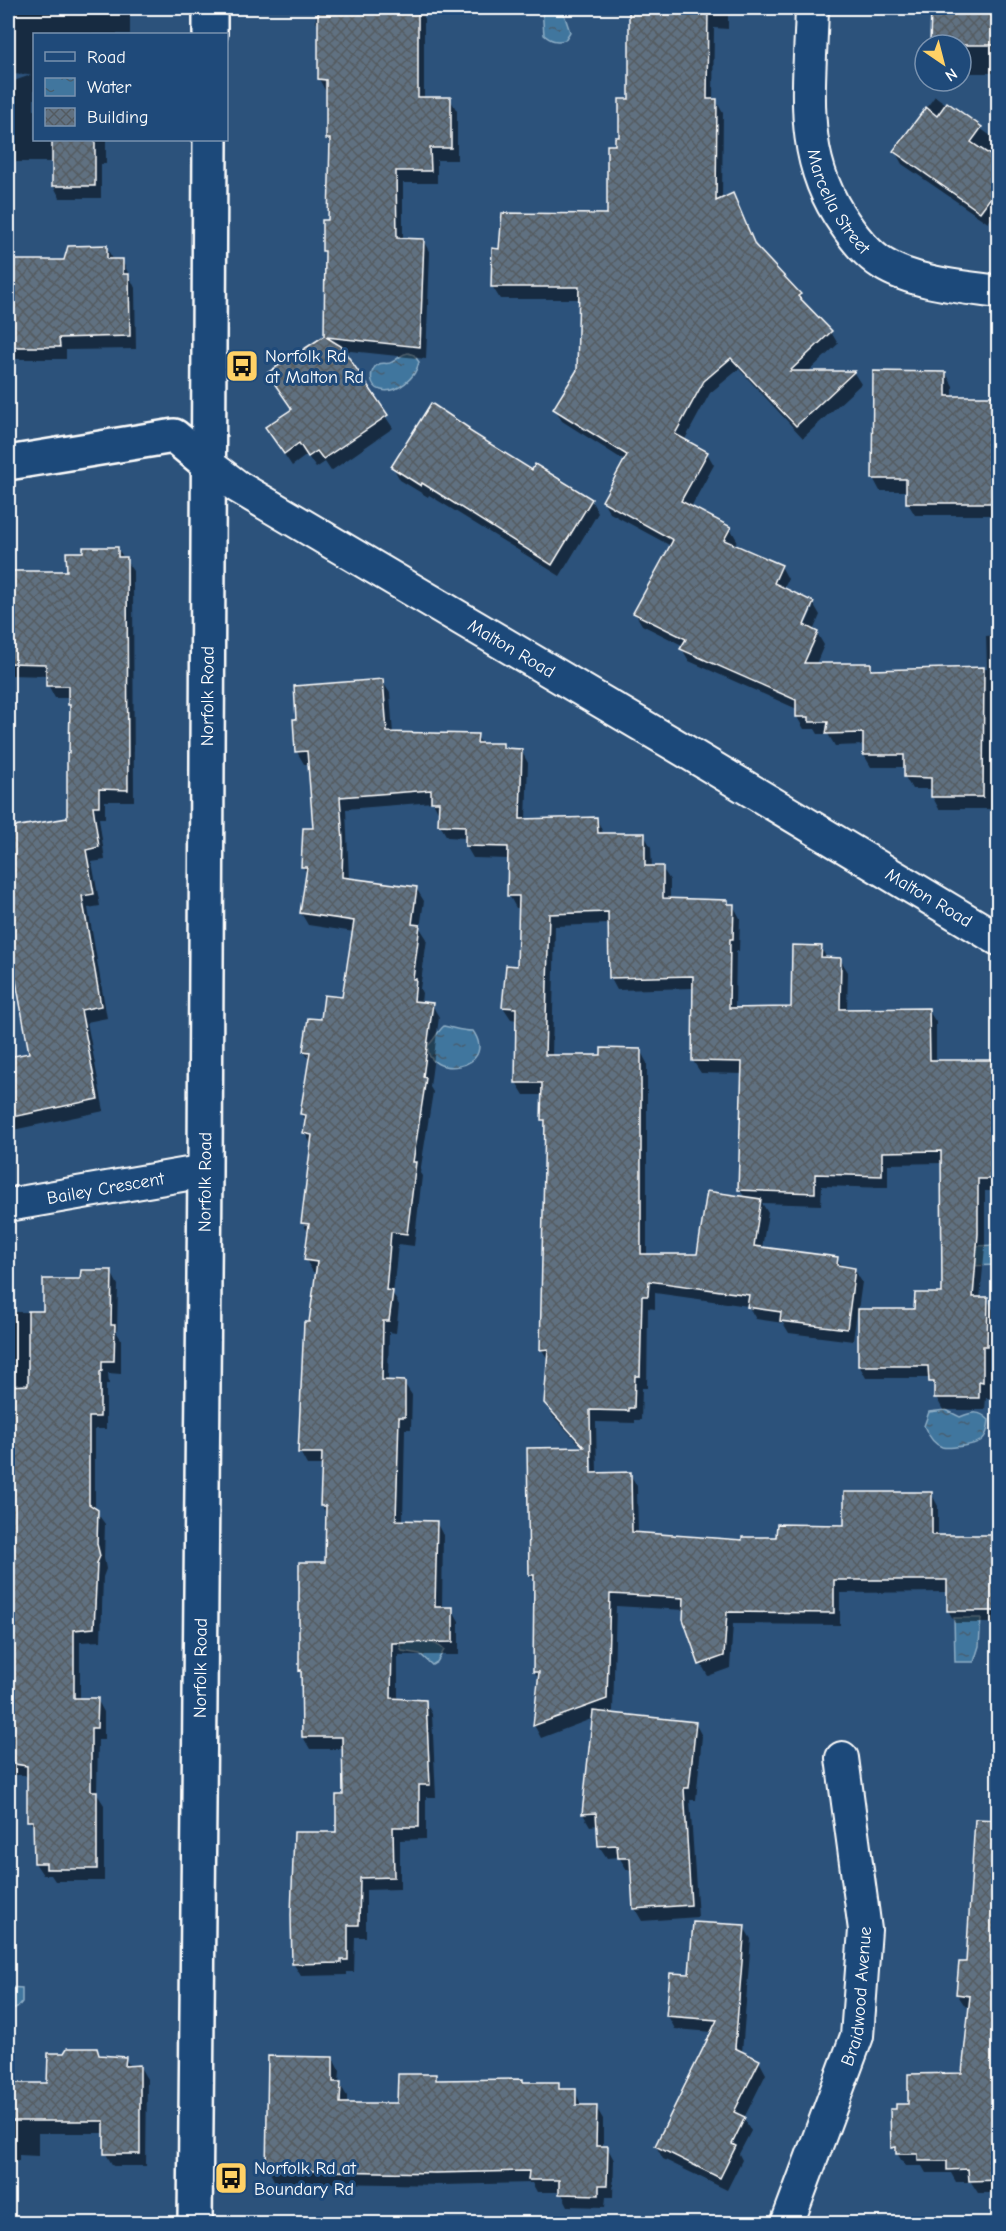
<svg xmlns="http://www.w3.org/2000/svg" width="1006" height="2231" viewBox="0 0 1006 2231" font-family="'Comic Neue',sans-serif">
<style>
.water{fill:url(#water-ripples);stroke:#8dadc5;stroke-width:1.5}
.shadow{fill:#0007;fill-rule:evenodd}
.building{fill:url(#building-cross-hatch);stroke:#fff;stroke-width:1.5}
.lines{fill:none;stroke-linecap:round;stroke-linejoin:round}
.street-casing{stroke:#fff;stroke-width:36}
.secondary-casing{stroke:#fff;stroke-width:38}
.street{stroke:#1f4a7a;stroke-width:32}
.secondary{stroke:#1f4a7a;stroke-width:33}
.labels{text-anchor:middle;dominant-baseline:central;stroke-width:6;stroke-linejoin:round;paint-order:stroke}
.street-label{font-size:18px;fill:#fff;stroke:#1f4a7a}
.poi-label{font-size:18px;fill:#fff;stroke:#1f4a7a;text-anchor:start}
</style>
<defs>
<pattern id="water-ripples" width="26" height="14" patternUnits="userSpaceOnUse" patternTransform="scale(1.5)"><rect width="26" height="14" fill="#41769e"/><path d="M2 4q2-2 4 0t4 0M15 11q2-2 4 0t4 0" fill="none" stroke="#475f71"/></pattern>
<pattern id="building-cross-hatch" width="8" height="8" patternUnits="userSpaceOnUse" patternTransform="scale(1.5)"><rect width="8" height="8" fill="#617181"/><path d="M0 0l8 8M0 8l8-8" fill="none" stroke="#545b61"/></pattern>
</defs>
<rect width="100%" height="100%" fill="#2c527b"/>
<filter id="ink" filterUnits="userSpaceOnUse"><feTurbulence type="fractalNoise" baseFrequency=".0167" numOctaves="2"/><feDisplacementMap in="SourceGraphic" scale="12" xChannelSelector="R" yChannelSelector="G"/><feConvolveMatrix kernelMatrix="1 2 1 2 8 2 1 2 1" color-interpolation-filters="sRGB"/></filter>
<g filter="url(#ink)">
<!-- water -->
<g class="water">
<path d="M542 8H562L570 32 565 40C556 42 551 41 544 35Z"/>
<path d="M408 353 414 355 419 362C416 377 398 394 381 390 369 387 368 369 379 364 383 362 388 365 392 362 399 359 400 354 408 353Z"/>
<path d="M444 1026C455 1028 460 1031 473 1031 500 1070 425 1080 428 1046 435 1039 437 1032 444 1026Z"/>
<path d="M998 1245V1265L968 1266 975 1246Z"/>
<path d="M946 1410 960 1417C973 1412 979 1410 989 1420 988 1428 987 1437 980 1441 974 1445 949 1449 942 1447 933 1444 928 1435 924 1426L929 1412Z"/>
<path d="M954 1618H981L979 1646 974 1662H955Z"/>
<path d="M401 1640C414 1640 435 1639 444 1650L437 1662 432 1665 420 1654 402 1651 400 1646Z"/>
<path d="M8 1987 22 1988V2002L17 2008 8 2011Z"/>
</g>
<!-- shadow -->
<g class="shadow">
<path d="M8 8H130V34H34V140H106V164H101V198H60L53 185V162H8V83L31 75 8 74Z"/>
<path d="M316 8H424V98L450 99 457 111V160H437V183H403V239L423 240 430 253 426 359 341 350 393 428 331 471 325 462 316 468 307 455 292 466 274 439 293 410 326 337V256L323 250 330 222 331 146 327 139 326 92 319 79V27L316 22Z"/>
<path d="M631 8H728V29L714 28 713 101H716L723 113 722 200 733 195 758 250 800 295 807 307 831 332 838 344 808 372 854 373 861 384 803 438 739 369 710 393 684 441 707 453 714 465 691 507 730 528 737 540 734 546 781 566 788 579 783 589 813 603 820 615 813 631 817 633 824 645 816 664H870L874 671 987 669 986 636 998 635V809H939L932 796V789H912L905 777V767H871L864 755V745L835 746 828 734H818L815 729H804L797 717V709L689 661 682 649 684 646 642 625 635 613 671 546 610 513 603 501 625 461 562 421 555 409 579 371 580 299H500L492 286 501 250 609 216 616 147 621 138 630 101ZM809 608H813L802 632 799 631Z"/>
<path d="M932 8H998V73H961V45H932Z"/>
<path d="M935 96 998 141V208L988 223 902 164 895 151Z"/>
<path d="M106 247 113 259 122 260 135 288 136 349 66 350V359H8V262L66 261Z"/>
<path d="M946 373 953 386V398H998V515H915L907 502 908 491H880L873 478Z"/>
<path d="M468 429 471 434 532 472 591 500 598 513 560 576 429 495 428 497 400 480 393 467Z"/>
<path d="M117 548 133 571 134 801H105V818H99L105 860 92 862 100 906 88 908 107 1018 87 1022 104 1111 8 1131V1064L31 1054 16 972 8 973V870L12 869 8 829 69 819 71 707 70 698H55L48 685V676L8 675V573H68Z"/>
<path d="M382 681 390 693 393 734 477 736 482 745H503L505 750H521L528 763 526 820 597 819 604 835H644L651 847 652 867 662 868 670 880V900L727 901 730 906 733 905 740 918 739 951H736L735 1009H793L821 947 827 959H840L848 972 847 1011 928 1010 936 1022V1061H998V1191H985V1247L980 1299H987L994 1311V1329H998V1398H986L985 1410H943L936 1397V1391L930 1378H866L859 1365V1313L857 1312 853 1341 789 1333 783 1323 756 1319 748 1306 655 1293V1309L648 1308 647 1388H642L641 1420H635V1423L596 1422 597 1474H630L637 1486 638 1534 743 1541 778 1539 845 1527 931 1493 938 1506V1537L998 1536V1631L995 1623H955L948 1610V1592L840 1593V1625L733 1624 730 1668 708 1676 701 1664 685 1610 616 1606 613 1711 605 1714 695 1723 702 1736 696 1800H690L698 1917 642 1921 635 1909 632 1870H627L619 1857 607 1858 599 1846 598 1825 590 1826 583 1814 594 1718 541 1738 534 1725 539 1680 534 1671 536 1584 530 1575 583 1448 553 1416 546 1403 549 1361 542 1350 546 1126 543 1120V1095H524L516 1082 517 1020 511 1019 503 1007 519 968 521 908H516L509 895V859L473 858 466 846V838L447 837 440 825V815L433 802 346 809 349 879 416 888 424 901 420 928 427 939 420 989 422 993 421 1003 432 1005 439 1017 430 1087 433 1092 420 1173 422 1176 414 1246 398 1244 393 1294 399 1305 396 1333 389 1332 388 1382 404 1383 412 1395 411 1429H405L403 1522H436L443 1535 442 1609H452L459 1621V1655H398V1700L425 1701 432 1714 436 1797H426V1839L400 1840V1889L366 1890V1937H355L354 1972H347V1975L301 1976 293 1963 337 1833 344 1797V1749H310L303 1737 302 1674 300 1671 301 1563 326 1564 327 1515 322 1506 323 1465H307L300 1452 310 1324 317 1273 313 1272 306 1260 309 1234 303 1223 312 1146 305 1133 306 1122 302 1114 310 1061 304 1051 322 1021 344 999 354 932 308 925 301 913 307 874 303 867 315 829 310 764H304L297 752ZM610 924V977L617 990 694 988 693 1061 701 1073 744 1074 740 1190 745 1198 698 1256 647 1255V1063L640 1050 602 1057H552L555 926ZM943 1163V1294L916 1310H858L862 1282 854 1269 842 1267 837 1258 762 1248 768 1213 762 1203 821 1205 822 1186 888 1188V1164ZM589 1459H592L593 1480 590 1481Z"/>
<path d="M111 1272 118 1285 117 1333 121 1339V1374L108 1373 109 1384H106V1429H95V1510L105 1524 104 1558 106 1569 103 1577 101 1641 80 1642V1699H97L104 1712V1740H98L97 1794 104 1805V1881H55L51 1875H43L35 1863V1830L29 1820 27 1778 25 1775H8V1312H44L82 1280Z"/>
<path d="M998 1851V2193H978L971 2182H956L951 2173H926L922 2166H905L893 2147 910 2106 963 2075 970 2007 965 2006 957 1994Z"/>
<path d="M744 1927 751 1939 742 2053 759 2061 766 2074 744 2118 751 2131 739 2154 742 2160 727 2190 663 2159 656 2146 713 2032 675 2029 668 2016 690 1976Z"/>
<path d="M96 2050 100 2056 125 2058 130 2067H140L147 2079 146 2166H113L106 2154V2133H38V2156L19 2155V2161H8V2084H49L65 2054Z"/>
<path d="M333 2058 340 2071 339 2083 347 2096V2105H399L435 2075 439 2081 558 2083 562 2090 575 2091 582 2107H596L603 2119V2147H607L614 2160 613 2197H606L605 2207 568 2206 561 2192H537L532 2183 443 2185 275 2182 268 2169Z"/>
</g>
<!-- building -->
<g class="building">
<path d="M318 8H418V97H451V148H430L431 171H396L397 238 424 239 420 347 326 337 341 346 388 415 323 459 317 451 308 457 299 443 284 454 265 427 292 409 267 373 324 336 325 251H322V220H328L330 139H326V80L318 79Z"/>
<path d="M629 8H708L707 99H717L716 201 733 193 755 245 801 294 798 296 832 331 790 371H855L796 426 731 358 704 381 675 434 708 452 681 501 731 527 724 540 782 565 774 583 814 602 804 625 818 632 804 663H871V670L984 667 983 797H931V778L904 777V755H863V733L826 734 828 722H809V717H796V700L680 649 686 639 633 613 673 540 602 501 627 455 553 409 577 370 579 287H491L492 248 499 249 502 213 607 214V145H615V137H619V99H629Z"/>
<path d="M931 8H999V45H930Z"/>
<path d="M947 102 982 127 971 142 999 161V186L980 212 893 151 926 107 937 116Z"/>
<rect x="52" y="140" width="43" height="46"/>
<path d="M107 245V259H123V274H129L130 336 59 338 60 347H8V260H64L68 246Z"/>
<path d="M873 371 946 372V396H999V503H906V479H872Z"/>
<path d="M431 403 469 428 468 430 532 470 535 464 592 499 552 565 422 483 421 486 391 467Z"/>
<path d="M83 547H118V557H127L128 790 99 789V806H93L99 847 86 850 94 894 82 896 101 1006 81 1010 98 1099 8 1118V1057L29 1053 12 959 8 960V828L67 818V753H69L70 705H68V686H46V664L8 663V571H67L66 552H83Z"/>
<path d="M383 679 387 732 478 734 477 743H503V748L522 749 520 819 597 817 598 833H645V866H663V898L728 900V904H734L733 939H730L729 1008 791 1007 792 945 822 946 821 957 841 958 840 1009 929 1008 930 1060H999V1179H978V1234L973 1297H988L987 1346H983V1382L979 1381V1398H934V1382H929L928 1366H858V1309H914L915 1293H942L941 1151 882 1152V1176L815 1174V1193L738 1190 742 1062 692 1061 693 976 609 978 608 912 549 914 545 1055H601V1048L641 1049V1254H697L707 1191 761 1199 754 1246 838 1257 837 1265 855 1268 847 1329 780 1321 781 1312 747 1307 749 1295 649 1281 648 1296H642L640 1376H635L634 1408H629V1411L590 1410 591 1473 631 1472 632 1532 742 1540V1537H776L777 1524 844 1525V1492H932V1535H999V1611H947V1580H834V1613L727 1612 724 1656 699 1665 683 1619 684 1598 610 1594 607 1699 533 1726 539 1672H533L534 1575H529L527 1448 584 1447 544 1403 548 1349 540 1350 545 1120H541L542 1083H515L516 1008 502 1007 506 965 517 966 519 896H507L508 847 465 846V826L438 825 439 802H431V790L340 797 343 842 342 877 417 887 412 924 420 925 413 979H416L414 1001 433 1003 423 1077 426 1078 413 1162H416L407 1234 391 1232 386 1290 393 1291 389 1321H383L382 1380 405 1381V1417H399L396 1520 437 1521 435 1607H453V1642L392 1643 391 1698 426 1700 430 1785H419V1827H393L394 1877 360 1878 359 1925H348V1960H341V1963L292 1964 291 1915 294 1832H336V1795H343L342 1737H302L301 1670 299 1671V1562H325L326 1506H320L322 1453H298L304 1322H309L317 1262 304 1260 309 1224 301 1223 312 1135 303 1133 306 1115 300 1114 310 1052 303 1051 308 1018 321 1019 324 995 342 997 354 921 300 913 307 867H301L303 828H313L307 751 295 752 293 719H296L294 686Z"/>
<path d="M81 1270H112L111 1325H115L114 1361H102V1371L100 1372V1417H89V1504L98 1510 97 1544 100 1556 97 1563 94 1628 74 1630V1698H98L97 1728H91V1791H97V1869H46V1863H34L33 1821H27V1766L8 1763V1386L28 1385V1311H43V1279H80Z"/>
<path d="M593 1711 696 1722 689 1788H684L691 1905 633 1909 630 1858H618L617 1845 598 1846 596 1813 582 1814Z"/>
<path d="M975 1819 999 1820V2180L969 2181 968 2169 947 2170V2161H918V2154H896V2147L891 2148 890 2109H896V2104H908V2074L962 2073 970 1996 956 1994 959 1962H966Z"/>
<path d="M693 1922 745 1925 735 2048 760 2060 734 2112 745 2117 732 2144 736 2146 720 2178 655 2146 717 2020 666 2016 670 1973 689 1974Z"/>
<path d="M67 2048H97L99 2055 126 2057 125 2066 140 2065V2154H104V2121H8V2083H47L48 2053H64Z"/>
<path d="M268 2056 333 2057V2082H341L340 2103H397L398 2074H436V2080L523 2079V2082H559V2089H576V2105H597L596 2146H608L607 2185H599V2195L559 2194V2180H528L529 2171 435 2173 266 2170Z"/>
</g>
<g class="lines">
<!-- street casing -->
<g class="street-casing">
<g id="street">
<path id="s1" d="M812 8C810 86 797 157 845 224 856 240 867 254 883 264 913 283 964 287 998 292"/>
<path id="s2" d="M209 465 238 487 682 749 998 939"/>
<path id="s3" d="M8 1205 205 1171"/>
<path id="s4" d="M787 2224 857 2036 865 1930 842 1758"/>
</g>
</g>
<!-- secondary casing -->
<g class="secondary-casing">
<g id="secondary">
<path d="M210 34V8"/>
<path d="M8 463 174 436 209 465"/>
<path id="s5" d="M195 2224 205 1171 210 140"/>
</g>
</g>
<!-- street -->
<use href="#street" class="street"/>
<!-- secondary -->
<use href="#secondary" class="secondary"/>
</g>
</g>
<!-- icons -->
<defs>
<g id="bus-square" transform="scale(1.725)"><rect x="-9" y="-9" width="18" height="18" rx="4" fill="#ffd166" stroke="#1f4a7a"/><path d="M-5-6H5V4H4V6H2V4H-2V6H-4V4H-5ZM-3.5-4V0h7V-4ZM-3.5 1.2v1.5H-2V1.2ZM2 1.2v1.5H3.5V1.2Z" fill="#111"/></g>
</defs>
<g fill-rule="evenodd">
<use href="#bus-square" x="242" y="366"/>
<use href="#bus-square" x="231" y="2178"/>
</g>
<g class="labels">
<!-- street labels -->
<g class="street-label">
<text stroke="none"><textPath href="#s1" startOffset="200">Marcella Street</textPath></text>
<text stroke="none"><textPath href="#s2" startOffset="354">Malton Road</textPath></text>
<text stroke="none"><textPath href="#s5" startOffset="1528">Norfolk Road</textPath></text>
<text stroke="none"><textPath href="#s2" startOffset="840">Malton Road</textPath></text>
<text stroke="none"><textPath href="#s5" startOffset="1042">Norfolk Road</textPath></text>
<text stroke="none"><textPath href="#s3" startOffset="99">Bailey Crescent</textPath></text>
<text stroke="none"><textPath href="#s5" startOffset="556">Norfolk Road</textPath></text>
<text stroke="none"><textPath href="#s4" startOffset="240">Braidwood Avenue</textPath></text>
</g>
<!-- poi labels -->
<g class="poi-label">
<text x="265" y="356">Norfolk Rd<tspan x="265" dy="21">at Malton Rd</tspan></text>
<text x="254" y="2168">Norfolk Rd at<tspan x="254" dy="21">Boundary Rd</tspan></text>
</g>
</g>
<!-- margin -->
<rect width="1006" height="2231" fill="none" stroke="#1f4a7a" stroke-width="30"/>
<rect x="15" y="15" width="976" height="2201" fill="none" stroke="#fff" stroke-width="2" filter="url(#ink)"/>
<!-- legend -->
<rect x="33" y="33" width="195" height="108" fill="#1f4a7a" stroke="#7992af" stroke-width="1.5"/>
<rect x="45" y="52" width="30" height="9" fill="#1f4a7a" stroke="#7992af" stroke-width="1.5"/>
<text x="87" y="63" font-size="18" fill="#ffffff">Road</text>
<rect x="45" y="78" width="30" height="18" fill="url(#water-ripples)" stroke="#7992af" stroke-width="1.5"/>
<text x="87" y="93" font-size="18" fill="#ffffff">Water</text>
<rect x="45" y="108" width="30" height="18" fill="url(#building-cross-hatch)" stroke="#7992af" stroke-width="1.5"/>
<text x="87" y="123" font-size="18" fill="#ffffff">Building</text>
<!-- north arrow -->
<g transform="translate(943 63) rotate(145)"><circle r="28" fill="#1f4a7a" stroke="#7992af" stroke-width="1.5"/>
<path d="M0-4.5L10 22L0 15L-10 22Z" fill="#ffd166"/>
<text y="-9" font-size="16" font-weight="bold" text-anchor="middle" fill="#ffffff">N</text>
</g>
</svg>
